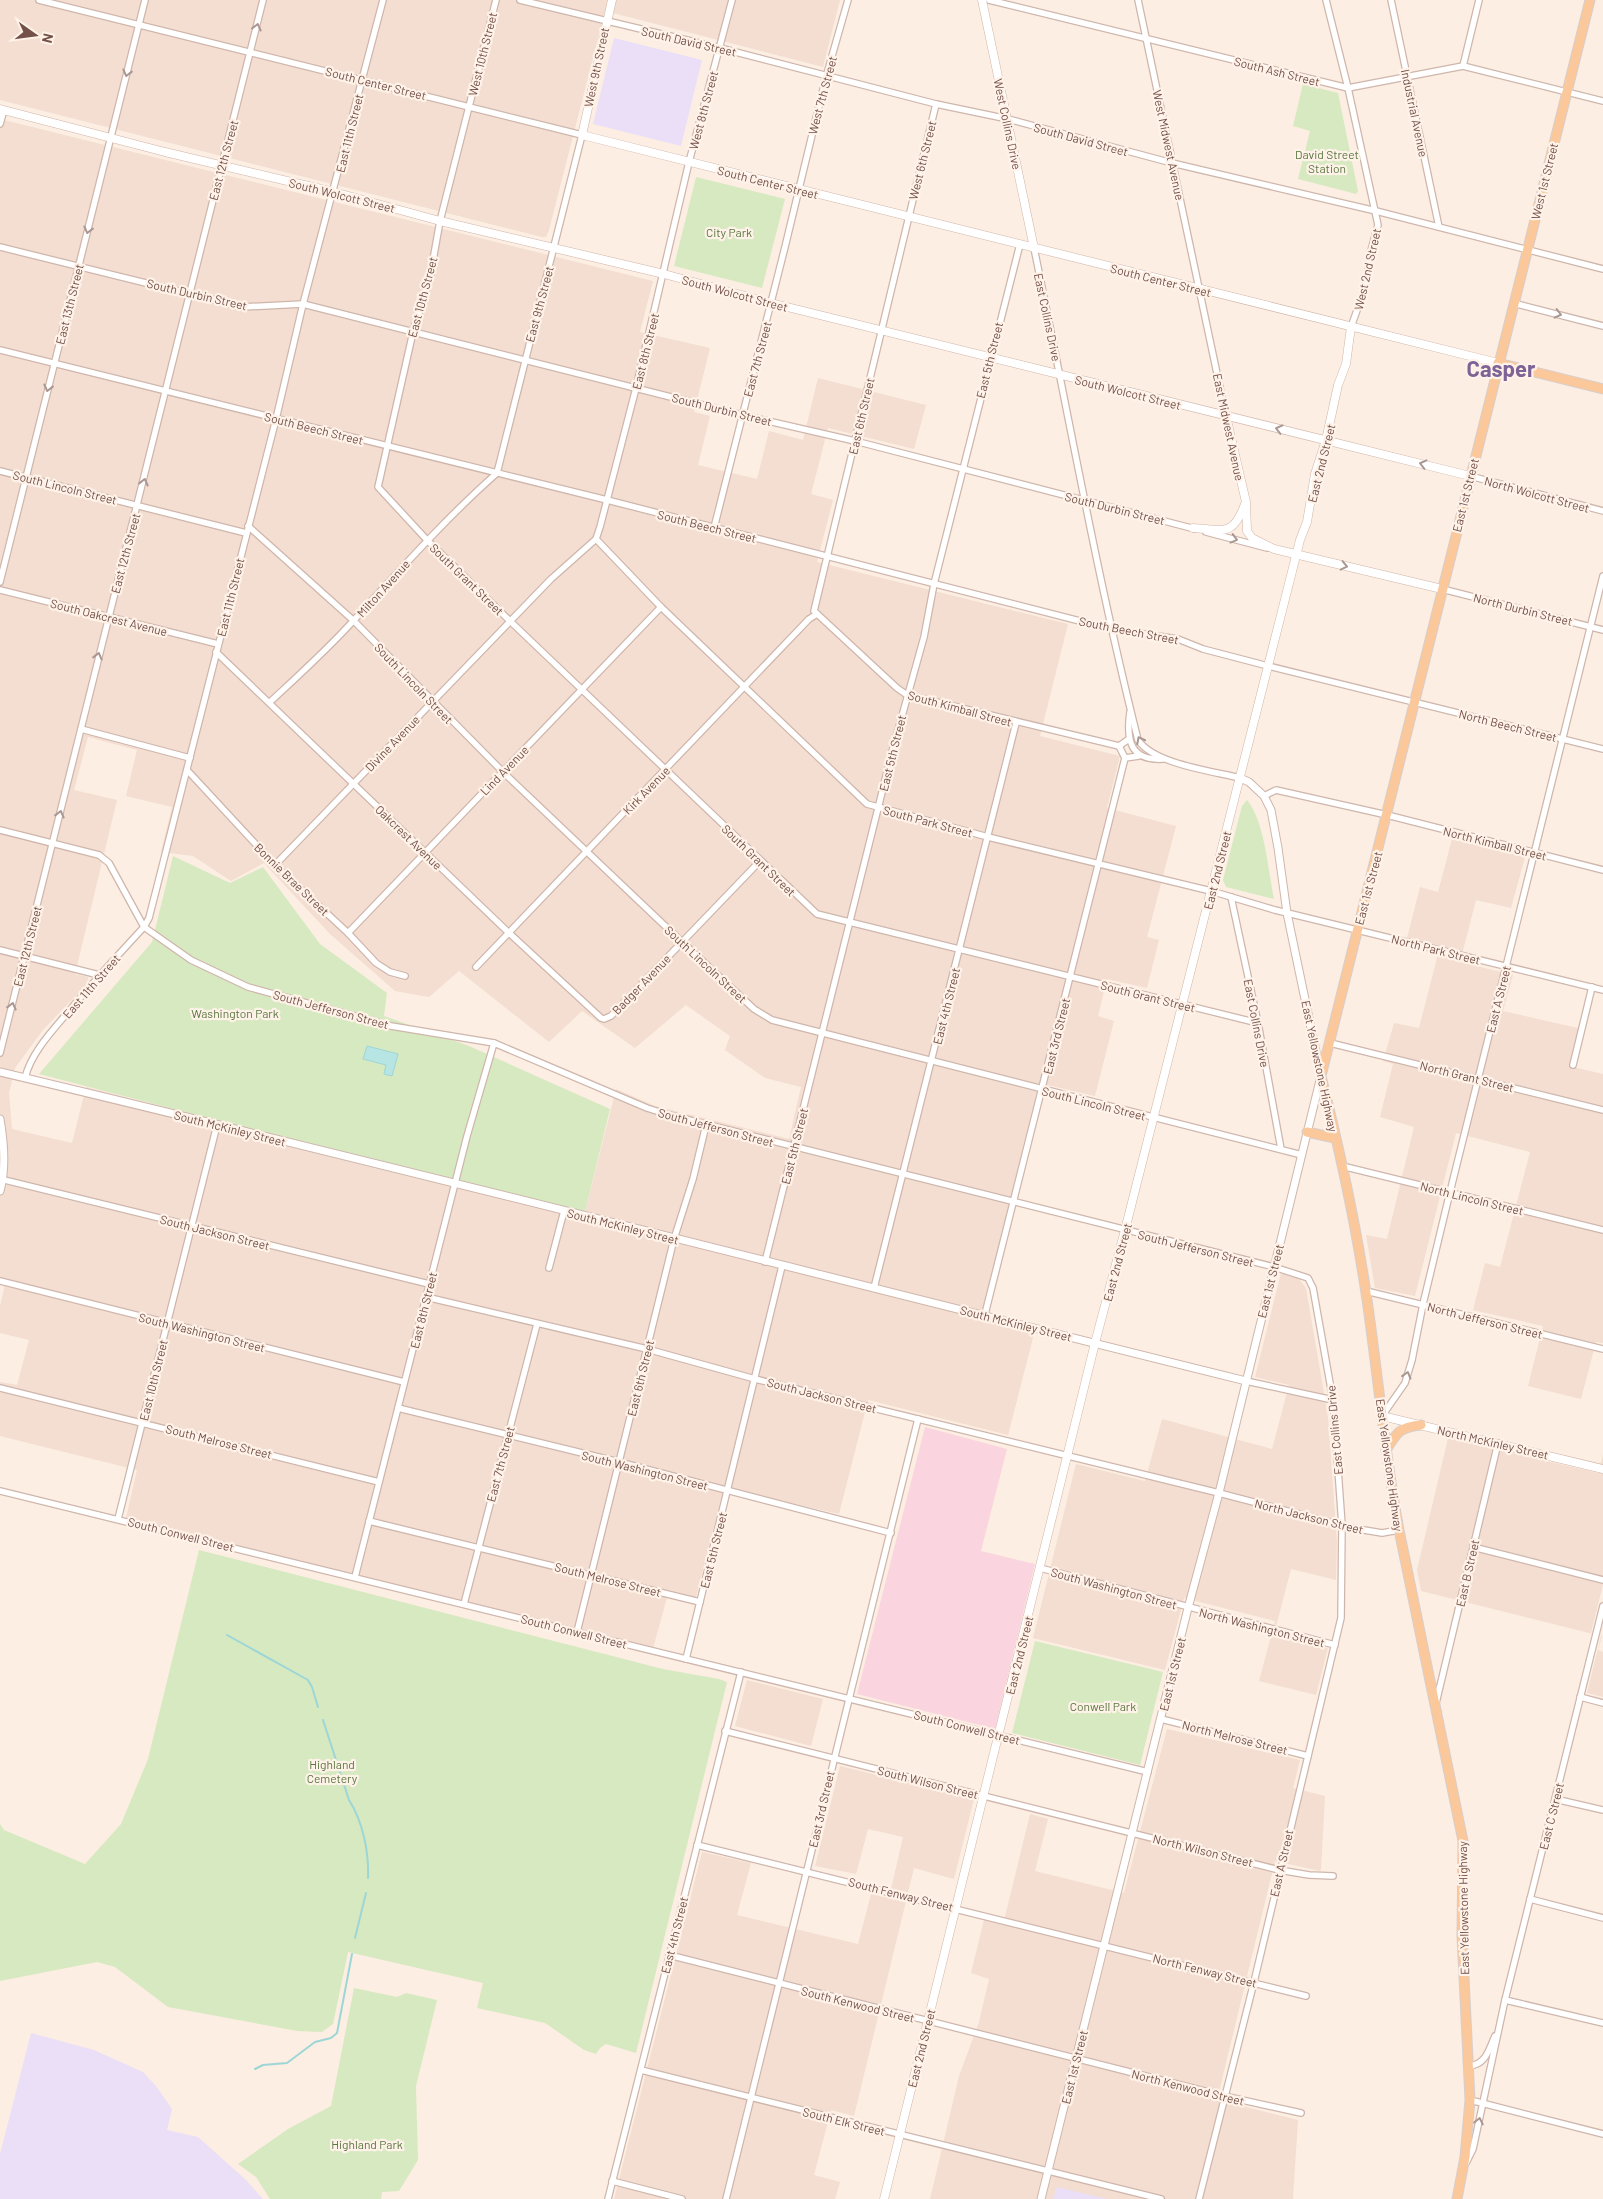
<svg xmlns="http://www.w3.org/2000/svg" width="1603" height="2199" viewBox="0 0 1603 2199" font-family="Barlow,sans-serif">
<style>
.residential{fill:#f3ded1;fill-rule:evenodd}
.education{fill:#ebdff8}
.medical{fill:#fad5df}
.green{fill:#d7e9c1}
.water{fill:#b7e5e4;stroke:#9dd6d6}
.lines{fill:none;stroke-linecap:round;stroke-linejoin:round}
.stream{stroke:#9dd6d6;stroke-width:2}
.minor-casing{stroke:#cfb6ac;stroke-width:8}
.tertiary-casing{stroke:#cfb6ac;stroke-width:9}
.secondary-casing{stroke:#d2b5a9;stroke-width:9}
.primary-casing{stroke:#d8cecc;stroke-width:11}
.minor{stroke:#fff;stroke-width:5.5}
.tertiary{stroke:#fff;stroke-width:7}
.secondary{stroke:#fff;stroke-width:8}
.primary{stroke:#fac89b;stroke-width:9}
.oneway{stroke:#ab9792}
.labels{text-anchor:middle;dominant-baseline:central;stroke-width:4.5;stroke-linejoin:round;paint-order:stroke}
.street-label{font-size:12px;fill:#735149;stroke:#fff2e8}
.park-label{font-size:12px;fill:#5a7842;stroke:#fff2e8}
.town-label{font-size:22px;font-weight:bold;fill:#7e6496;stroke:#fff2e8}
</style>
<rect width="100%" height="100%" fill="#fceee2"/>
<!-- residential -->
<g class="residential">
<path d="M0 0H840L823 67 605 11 549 230 546 237H542L0 100Z"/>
<path d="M0 119 653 281 640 332 710 348 694 412 710 416 698 465 757 479 769 431 803 440 818 378 926 405 914 449 828 428 811 494 833 500 817 562 1068 624 1040 736 1120 756 1107 808 1176 826 1147 937 1159 940 1147 988 1107 979 1098 1016 1114 1021 1095 1096 1039 1083 980 1320 1034 1334 1008 1435 868 1400 839 1514 724 1487 696 1597 669 1590 652 1652 126 1518 137 1470 0 1436V1382L17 1385 29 1340 0 1333V1306L6 1280 0 1278ZM88 737 137 750 126 796 172 807 161 852 193 856 231 881 264 863 330 934 395 991 429 997 459 971 549 1042 582 1011 635 1048 686 1005 730 1036 725 1050 765 1078 801 1087 789 1139 655 1106 616 1089 584 1216 86 1087 72 1143 12 1129 9 1093 15 1068 43 1030 87 984 88 977 75 974 117 800 74 790Z"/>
<path d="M1452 839 1525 857 1511 908 1476 900 1460 962 1513 975 1503 1011 1582 1029 1573 1067 1603 1074V1343L1596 1342 1581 1399 1528 1386 1543 1326 1473 1310 1485 1263 1500 1267 1530 1152 1456 1133 1415 1296 1375 1288 1366 1235 1387 1239 1414 1127 1380 1117 1393 1064 1383 1061 1394 1023 1419 1028 1438 954 1405 946 1420 887 1438 892Z"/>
<path d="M1281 1273 1299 1279 1306 1288 1328 1417 1337 1542 1336 1580 1291 1569 1274 1634 1328 1648 1316 1695 1259 1681 1275 1621 1184 1598 1165 1670 1033 1638 1076 1464 1145 1481 1162 1419 1272 1449 1289 1385 1255 1377Z"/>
<path d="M1448 1438 1598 1473 1603 1455V1584L1591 1633 1602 1636 1598 1650 1603 1652V1697L1587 1693 1601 1636 1421 1591 1417 1570Z"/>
<path d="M747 1680 823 1699 811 1746 735 1726Z"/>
<path d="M1167 1729 1300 1760 1293 1788 1325 1796 1321 1869 1320 1871 1275 1861 1217 2100 1298 2120 1293 2199H930L959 2076 979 2022 989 1979 971 1973 984 1920 1003 1925 1030 1814 1048 1819 1035 1871 1124 1893Z"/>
<path d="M840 1766 974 1799 954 1879 914 1868 854 2116 831 2110 814 2175 840 2182 835 2199H614L702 1852 751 1863 737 1915 858 1944 871 1894 889 1898 903 1837 868 1829 856 1874 815 1866Z"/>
</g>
<!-- education -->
<g class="education">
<path d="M614 38 702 60 681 146 593 124Z"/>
<path d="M31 2033 94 2050 143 2072 156 2086 172 2109 167 2130 198 2137 245 2179 263 2199H0V2154Z"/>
<path d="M1057 2187 1107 2199H1053Z"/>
</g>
<!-- medical -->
<path class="medical" d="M925 1427 1007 1449 981 1551 1035 1564 995 1729 857 1694Z"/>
<!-- green -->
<g class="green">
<path d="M1303 84 1338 93 1358 191 1356 194 1298 179 1310 131 1293 126Z"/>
<path d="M696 177 785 199 762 288 674 266Z"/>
<path d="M1247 800C1265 822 1268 870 1274 899L1226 887 1223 880 1242 806Z"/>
<path d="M173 856 230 883 263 867 320 944 387 993 384 1016 469 1046 610 1109 584 1216 39 1074 152 942Z"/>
<path d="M199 1550 663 1669 719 1679 727 1682 636 2053 606 2044 600 2048 596 2054 584 2050 545 2023 477 2008 483 1983 348 1952 333 2024 322 2032 297 2031 168 2007 115 1967 97 1962 0 1981V1824L4 1830 85 1864 121 1824 148 1759Z"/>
<path d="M1035 1641 1163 1672 1140 1765 1012 1733Z"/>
<path d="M354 1988 397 1997 406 1993 437 2000 416 2086 418 2160 399 2191 382 2192 381 2199H270L256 2177 238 2164 288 2129 331 2106Z"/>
</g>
<!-- water -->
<path class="water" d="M367 1046 398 1054 392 1076 384 1074 386 1065 363 1059Z"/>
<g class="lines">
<!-- stream -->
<g class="stream">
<path d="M227 1635 308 1680 312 1687 318 1707"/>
<path d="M323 1720 349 1800C363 1822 369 1852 368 1878"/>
<path d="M355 1938 366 1893"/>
<path d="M255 2069 263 2065 287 2063 315 2042 331 2038 337 2033 352 1954"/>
</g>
<!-- minor casing -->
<g class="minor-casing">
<g id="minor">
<path d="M39 0 582 135 497 473"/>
<path d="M496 0 440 221 430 277 413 332 378 487 427 540 511 622 817 914 1258 1023"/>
<path d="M520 0 720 48 936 104 1008 119 1172 163 1376 211 1603 269"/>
<path d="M989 0 1348 88 1463 66 1603 101"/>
<path d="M1138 0 1226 416"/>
<path d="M1326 0 1348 88 1378 225 1370 254 1366 285 1351 327"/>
<path d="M1391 0 1439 227"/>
<path d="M1463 66 1479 0"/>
<path d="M936 104 814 611 897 688 907 695 1119 746 1129 739"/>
<path d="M0 124 4 110"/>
<path d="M0 247 243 307 303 304 742 415 855 441 1195 529"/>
<path d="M1034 248C1068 412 1097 577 1138 740 1154 764 1212 771 1240 778"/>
<path d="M1513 303 1603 326"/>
<path d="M0 350 607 500 1111 629 1178 639 1203 649 1268 666 1603 749"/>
<path d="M0 471 246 533"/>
<path d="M1470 476 1603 511"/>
<path d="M248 526 354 621 502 771 682 942 754 1009 772 1020 1302 1155"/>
<path d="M714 528 785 247 826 77 848 0"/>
<path d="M1206 532 1267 548"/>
<path d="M596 539 661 607 867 804 988 837 1211 891 1275 910 1603 990"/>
<path d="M0 582 145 0"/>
<path d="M1442 589 1603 630"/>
<path d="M0 590 218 644"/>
<path d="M216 652 508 932 601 1018 604 1019 611 1016 760 861"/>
<path d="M270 702C298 676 328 649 354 620 401 569 445 519 497 473"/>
<path d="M1130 712C1126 740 1130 761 1163 759"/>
<path d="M81 729 190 758"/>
<path d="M1125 758 1139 756"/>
<path d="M187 770 275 865 348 933 376 963 390 972 405 976"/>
<path d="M1264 796 1276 790 1387 815 1603 870"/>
<path d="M0 830 99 855 109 863 144 927 191 960 248 987 391 1026 494 1043 647 1108 669 1115 1274 1267 1308 1278 1313 1288 1333 1400 1342 1525 1341 1618 1254 1982 1199 2199"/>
<path d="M275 865 551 579 596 539 600 527 636 388 689 162 732 0"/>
<path d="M1231 897 1258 1023 1281 1149"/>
<path d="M348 933 661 607"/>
<path d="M0 950 99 975"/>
<path d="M476 967 809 619 817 614"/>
<path d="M1330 1043 1603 1110"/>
<path d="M0 1053 263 0"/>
<path d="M1573 1065 1592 987"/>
<path d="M25 1078C31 1053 52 1031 69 1011 93 982 118 955 144 927L149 918 276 419 303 304 383 0"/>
<path d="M1342 1166 1603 1230"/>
<path d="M0 1179 429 1284"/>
<path d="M765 1262 892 752 924 637 934 584 1020 244"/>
<path d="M549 1268 564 1211"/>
<path d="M0 1281 404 1382"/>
<path d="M874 1288 1016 723"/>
<path d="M1366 1291 1603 1349"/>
<path d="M426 1297 647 1349 755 1379 1219 1493 1352 1528 1382 1533 1399 1530"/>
<path d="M985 1314 1125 758 1119 746"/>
<path d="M1246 1381 1333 1400"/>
<path d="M0 1388 379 1482"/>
<path d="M398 1408 619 1462 891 1533"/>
<path d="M1382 1416 1405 1383 1412 1360 1423 1304 1450 1192 1603 576"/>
<path d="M0 1491 1148 1772"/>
<path d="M118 1519 217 1125"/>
<path d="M369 1521 700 1602"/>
<path d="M1473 1547 1603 1580"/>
<path d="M1040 1568 1335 1645"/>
<path d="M355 1577 467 1136 494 1043"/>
<path d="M464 1604 537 1324"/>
<path d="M577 1632 674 1239 693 1179 706 1125"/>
<path d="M686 1659 782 1266"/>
<path d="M1580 1697 1603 1703"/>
<path d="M1436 1703 1498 1443"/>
<path d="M1161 1719 1308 1756"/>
<path d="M725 1731 1279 1870 1309 1875 1333 1876"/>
<path d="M1555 1799 1603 1810"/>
<path d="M697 1845 1306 1996"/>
<path d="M1530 1899 1603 1918"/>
<path d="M669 1955 1224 2096 1301 2113"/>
<path d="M1505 2000 1603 2023"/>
<path d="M1469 2066C1486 2065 1489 2049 1495 2036"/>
<path d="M641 2070 1161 2199"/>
<path d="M1470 2100 1603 2134"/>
<path d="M1466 2163 1473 2149 1505 2000 1603 1606"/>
<path d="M612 2181 682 2199"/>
<path d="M608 2199 741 1672"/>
<path d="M726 2199 918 1419"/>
</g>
</g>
<!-- tertiary casing -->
<g class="tertiary-casing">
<g id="tertiary">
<path d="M0 1072C416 1171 830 1278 1246 1381"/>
<path d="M0 1119C4 1142 6 1169 0 1191"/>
<path d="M1041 2199 1188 1608 1219 1493 1321 1076 1287 913 1278 848 1271 810 1264 796 1249 782 1240 778"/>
</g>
</g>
<!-- secondary casing -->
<g class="secondary-casing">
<g id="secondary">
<path d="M612 0 582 135 1498 363"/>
<path d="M982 0 1034 248"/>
<path d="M0 109 165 152 334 192 440 221 664 274 771 303 1470 476"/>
<path d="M1226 416 1246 502 1247 531 1252 538 1274 549 1442 589"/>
<path d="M1193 528C1224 530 1233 537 1245 504"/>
<path d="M1382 1416 1603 1469"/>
<path d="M884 2199 1095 1343 1125 1230 1300 540 1307 522 1315 474 1326 440 1338 385 1346 364 1351 327"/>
</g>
</g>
<!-- primary casing -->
<g class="primary-casing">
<g id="primary">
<path d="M1498 363 1603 389"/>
<path d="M1307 1132 1335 1138"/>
<path d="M1386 1450C1397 1432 1400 1427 1421 1425"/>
<path d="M1457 2199 1465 2157 1470 2100 1462 1936 1463 1841 1399 1530C1384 1452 1378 1372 1366 1293 1355 1220 1339 1147 1321 1076L1590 0"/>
</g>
</g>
<!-- minor -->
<use href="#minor" class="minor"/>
<!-- tertiary -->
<use href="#tertiary" class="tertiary"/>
<!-- secondary -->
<use href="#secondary" class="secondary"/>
<!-- primary -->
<use href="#primary" class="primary"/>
</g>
<!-- one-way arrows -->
<defs><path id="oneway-chevron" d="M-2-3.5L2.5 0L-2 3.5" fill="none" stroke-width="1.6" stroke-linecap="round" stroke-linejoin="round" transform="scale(1.25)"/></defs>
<g class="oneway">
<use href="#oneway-chevron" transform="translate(257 27) rotate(-76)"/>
<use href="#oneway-chevron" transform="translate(127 73) rotate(104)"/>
<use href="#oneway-chevron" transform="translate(88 230) rotate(104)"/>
<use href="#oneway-chevron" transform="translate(1558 314) rotate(14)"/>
<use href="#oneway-chevron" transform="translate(48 388) rotate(104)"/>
<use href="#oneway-chevron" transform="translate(1279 429) rotate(-166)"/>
<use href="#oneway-chevron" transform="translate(1423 464) rotate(-166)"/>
<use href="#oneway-chevron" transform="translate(144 482) rotate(-76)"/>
<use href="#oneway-chevron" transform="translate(1234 539) rotate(15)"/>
<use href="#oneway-chevron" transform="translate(1344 566) rotate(13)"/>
<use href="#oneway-chevron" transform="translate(98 656) rotate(-76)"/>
<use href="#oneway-chevron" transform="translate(1140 740) rotate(-117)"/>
<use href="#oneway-chevron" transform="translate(60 814) rotate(-76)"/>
<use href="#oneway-chevron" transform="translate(12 1006) rotate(-76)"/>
<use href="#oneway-chevron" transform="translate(1407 1375) rotate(-73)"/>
<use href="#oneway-chevron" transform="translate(1479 2121) rotate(-78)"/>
</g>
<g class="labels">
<!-- street labels -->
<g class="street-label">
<text transform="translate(689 41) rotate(13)">South David Street</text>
<text transform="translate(482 54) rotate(-76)">West 10th Street</text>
<text transform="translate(596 67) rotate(-78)">West 9th Street</text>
<text transform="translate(1277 71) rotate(14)">South Ash Street</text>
<text transform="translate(376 83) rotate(14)">South Center Street</text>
<text transform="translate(822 95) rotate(-75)">West 7th Street</text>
<text transform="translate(703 110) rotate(-75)">West 8th Street</text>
<text transform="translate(1415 113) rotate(78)">Industrial Avenue</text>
<text transform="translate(1008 124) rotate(78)">West Collins Drive</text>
<text transform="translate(349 133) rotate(-76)">East 11th Street</text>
<text transform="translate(1081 139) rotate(15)">South David Street</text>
<text transform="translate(1169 145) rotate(78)">West Midwest Avenue</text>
<text transform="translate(223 160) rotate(-75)">East 12th Street</text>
<text transform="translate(922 160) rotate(-76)">West 6th Street</text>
<text transform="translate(1544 181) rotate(-76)">West 1st Street</text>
<text transform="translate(768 182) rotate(14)">South Center Street</text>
<text transform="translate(342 195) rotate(14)">South Wolcott Street</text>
<text transform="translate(1367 269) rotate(-77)">West 2nd Street</text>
<text transform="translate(1161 280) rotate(14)">South Center Street</text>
<text transform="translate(735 293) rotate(15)">South Wolcott Street</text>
<text transform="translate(197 294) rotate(13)">South Durbin Street</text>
<text transform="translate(422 297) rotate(-75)">East 10th Street</text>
<text transform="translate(69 304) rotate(-76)">East 13th Street</text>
<text transform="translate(539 304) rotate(-75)">East 9th Street</text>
<text transform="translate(1048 317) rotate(78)">East Collins Drive</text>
<text transform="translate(645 351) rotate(-76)">East 8th Street</text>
<text transform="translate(757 359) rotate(-75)">East 7th Street</text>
<text transform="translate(989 360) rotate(-76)">East 5th Street</text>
<text transform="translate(1128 392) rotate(14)">South Wolcott Street</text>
<text transform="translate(722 409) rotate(14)">South Durbin Street</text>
<text transform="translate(861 416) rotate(-77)">East 6th Street</text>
<text transform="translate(1229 427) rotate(78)">East Midwest Avenue</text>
<text transform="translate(314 428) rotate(14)">South Beech Street</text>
<text transform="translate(1321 463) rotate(-76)">East 2nd Street</text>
<text transform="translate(65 487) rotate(14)">South Lincoln Street</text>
<text transform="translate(1537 494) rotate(15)">North Wolcott Street</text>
<text transform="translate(1465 495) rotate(-76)">East 1st Street</text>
<text transform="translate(1115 508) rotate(14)">South Durbin Street</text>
<text transform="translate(707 526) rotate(14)">South Beech Street</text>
<text transform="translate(125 553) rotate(-75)">East 12th Street</text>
<text transform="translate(467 579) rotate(44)">South Grant Street</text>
<text transform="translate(383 588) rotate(-48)">Milton Avenue</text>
<text transform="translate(230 597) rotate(-76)">East 11th Street</text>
<text transform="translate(1523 609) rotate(14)">North Durbin Street</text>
<text transform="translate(109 617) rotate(14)">South Oakcrest Avenue</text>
<text transform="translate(1129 630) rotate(11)">South Beech Street</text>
<text transform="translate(414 683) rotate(46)">South Lincoln Street</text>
<text transform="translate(960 708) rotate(15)">South Kimball Street</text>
<text transform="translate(1508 725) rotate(14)">North Beech Street</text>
<text transform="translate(392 743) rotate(-46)">Divine Avenue</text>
<text transform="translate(892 753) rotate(-76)">East 5th Street</text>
<text transform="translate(504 770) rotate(-46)">Lind Avenue</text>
<text transform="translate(646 790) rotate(-46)">Kirk Avenue</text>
<text transform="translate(928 821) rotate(15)">South Park Street</text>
<text transform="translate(409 837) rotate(44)">Oakcrest Avenue</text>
<text transform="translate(1495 843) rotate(14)">North Kimball Street</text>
<text transform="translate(759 860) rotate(44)">South Grant Street</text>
<text transform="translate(1217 870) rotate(-76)">East 2nd Street</text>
<text transform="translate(292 879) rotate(44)">Bonnie Brae Street</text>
<text transform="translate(1368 888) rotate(-75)">East 1st Street</text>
<text transform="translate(27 946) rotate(-76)">East 12th Street</text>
<text transform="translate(1436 949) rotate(14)">North Park Street</text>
<text transform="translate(706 964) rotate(43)">South Lincoln Street</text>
<text transform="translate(641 984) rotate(-46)">Badger Avenue</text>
<text transform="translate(91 986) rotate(-49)">East 11th Street</text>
<text transform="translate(1148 996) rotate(14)">South Grant Street</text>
<text transform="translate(1498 999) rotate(-76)">East A Street</text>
<text transform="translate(946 1006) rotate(-76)">East 4th Street</text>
<text transform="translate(331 1009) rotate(15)">South Jefferson Street</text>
<text transform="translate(1257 1023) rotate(79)">East Collins Drive</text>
<text transform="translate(1056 1036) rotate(-76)">East 3rd Street</text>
<text transform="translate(1320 1066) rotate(78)">East Yellowstone Highway</text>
<text transform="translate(1467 1076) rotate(14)">North Grant Street</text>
<text transform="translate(1094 1103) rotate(14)">South Lincoln Street</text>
<text transform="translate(716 1127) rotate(15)">South Jefferson Street</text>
<text transform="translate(230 1128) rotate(14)">South McKinley Street</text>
<text transform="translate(794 1146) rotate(-76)">East 5th Street</text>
<text transform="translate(1472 1198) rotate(14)">North Lincoln Street</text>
<text transform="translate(623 1226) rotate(14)">South McKinley Street</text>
<text transform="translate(215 1232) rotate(14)">South Jackson Street</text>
<text transform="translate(1196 1248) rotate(14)">South Jefferson Street</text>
<text transform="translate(1117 1262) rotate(-75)">East 2nd Street</text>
<text transform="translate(1270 1281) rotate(-76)">East 1st Street</text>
<text transform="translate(423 1310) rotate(-76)">East 8th Street</text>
<text transform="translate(1485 1320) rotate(14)">North Jefferson Street</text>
<text transform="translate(1016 1323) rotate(14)">South McKinley Street</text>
<text transform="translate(202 1332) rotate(14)">South Washington Street</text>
<text transform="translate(640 1378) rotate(-76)">East 6th Street</text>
<text transform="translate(153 1380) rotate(-76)">East 10th Street</text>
<text transform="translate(822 1395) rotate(14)">South Jackson Street</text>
<text transform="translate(1334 1430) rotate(-95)">East Collins Drive</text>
<text transform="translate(219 1441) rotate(14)">South Melrose Street</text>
<text transform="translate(1493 1442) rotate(13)">North McKinley Street</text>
<text transform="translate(500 1464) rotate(-75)">East 7th Street</text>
<text transform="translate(1390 1465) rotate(82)">East Yellowstone Highway</text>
<text transform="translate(645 1470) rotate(14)">South Washington Street</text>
<text transform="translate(1309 1516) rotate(14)">North Jackson Street</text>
<text transform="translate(181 1534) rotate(14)">South Conwell Street</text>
<text transform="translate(713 1550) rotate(-76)">East 5th Street</text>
<text transform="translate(1467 1573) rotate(-77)">East B Street</text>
<text transform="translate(608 1579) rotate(14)">South Melrose Street</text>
<text transform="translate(1114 1588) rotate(15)">South Washington Street</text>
<text transform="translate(1262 1627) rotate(14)">North Washington Street</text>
<text transform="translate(574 1631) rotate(14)">South Conwell Street</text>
<text transform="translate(1019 1655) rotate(-76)">East 2nd Street</text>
<text transform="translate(1172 1674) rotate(-76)">East 1st Street</text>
<text transform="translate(967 1727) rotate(14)">South Conwell Street</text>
<text transform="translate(1235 1737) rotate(14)">North Melrose Street</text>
<text transform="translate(928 1782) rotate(14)">South Wilson Street</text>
<text transform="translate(821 1809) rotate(-77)">East 3rd Street</text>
<text transform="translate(1551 1816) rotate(-76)">East C Street</text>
<text transform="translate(1203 1850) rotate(14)">North Wilson Street</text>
<text transform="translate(1281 1863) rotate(-77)">East A Street</text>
<text transform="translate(901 1894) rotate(14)">South Fenway Street</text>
<text transform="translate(1463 1908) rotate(-91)">East Yellowstone Highway</text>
<text transform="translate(674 1935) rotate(-76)">East 4th Street</text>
<text transform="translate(1205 1970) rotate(14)">North Fenway Street</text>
<text transform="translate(858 2004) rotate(14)">South Kenwood Street</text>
<text transform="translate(921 2048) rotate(-76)">East 2nd Street</text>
<text transform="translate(1074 2067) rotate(-76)">East 1st Street</text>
<text transform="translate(1188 2087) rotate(14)">North Kenwood Street</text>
<text transform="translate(844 2121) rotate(14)">South Elk Street</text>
</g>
<!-- park labels -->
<g class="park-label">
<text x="1327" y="154">David Street<tspan x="1327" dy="14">Station</tspan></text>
<text x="729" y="232">City Park</text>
<text x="235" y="1013">Washington Park</text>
<text x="1103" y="1706">Conwell Park</text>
<text x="332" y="1764">Highland<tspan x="332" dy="14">Cemetery</tspan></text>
<text x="367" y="2144">Highland Park</text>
</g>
<!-- town labels -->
<g class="town-label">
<text x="1501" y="368">Casper</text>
</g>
</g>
<!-- north arrow -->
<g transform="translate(35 35) rotate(104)" stroke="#fff2e8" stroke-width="4" paint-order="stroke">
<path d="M0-4L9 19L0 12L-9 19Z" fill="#735149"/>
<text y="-8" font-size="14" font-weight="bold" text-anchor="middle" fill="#735149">N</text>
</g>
</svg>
